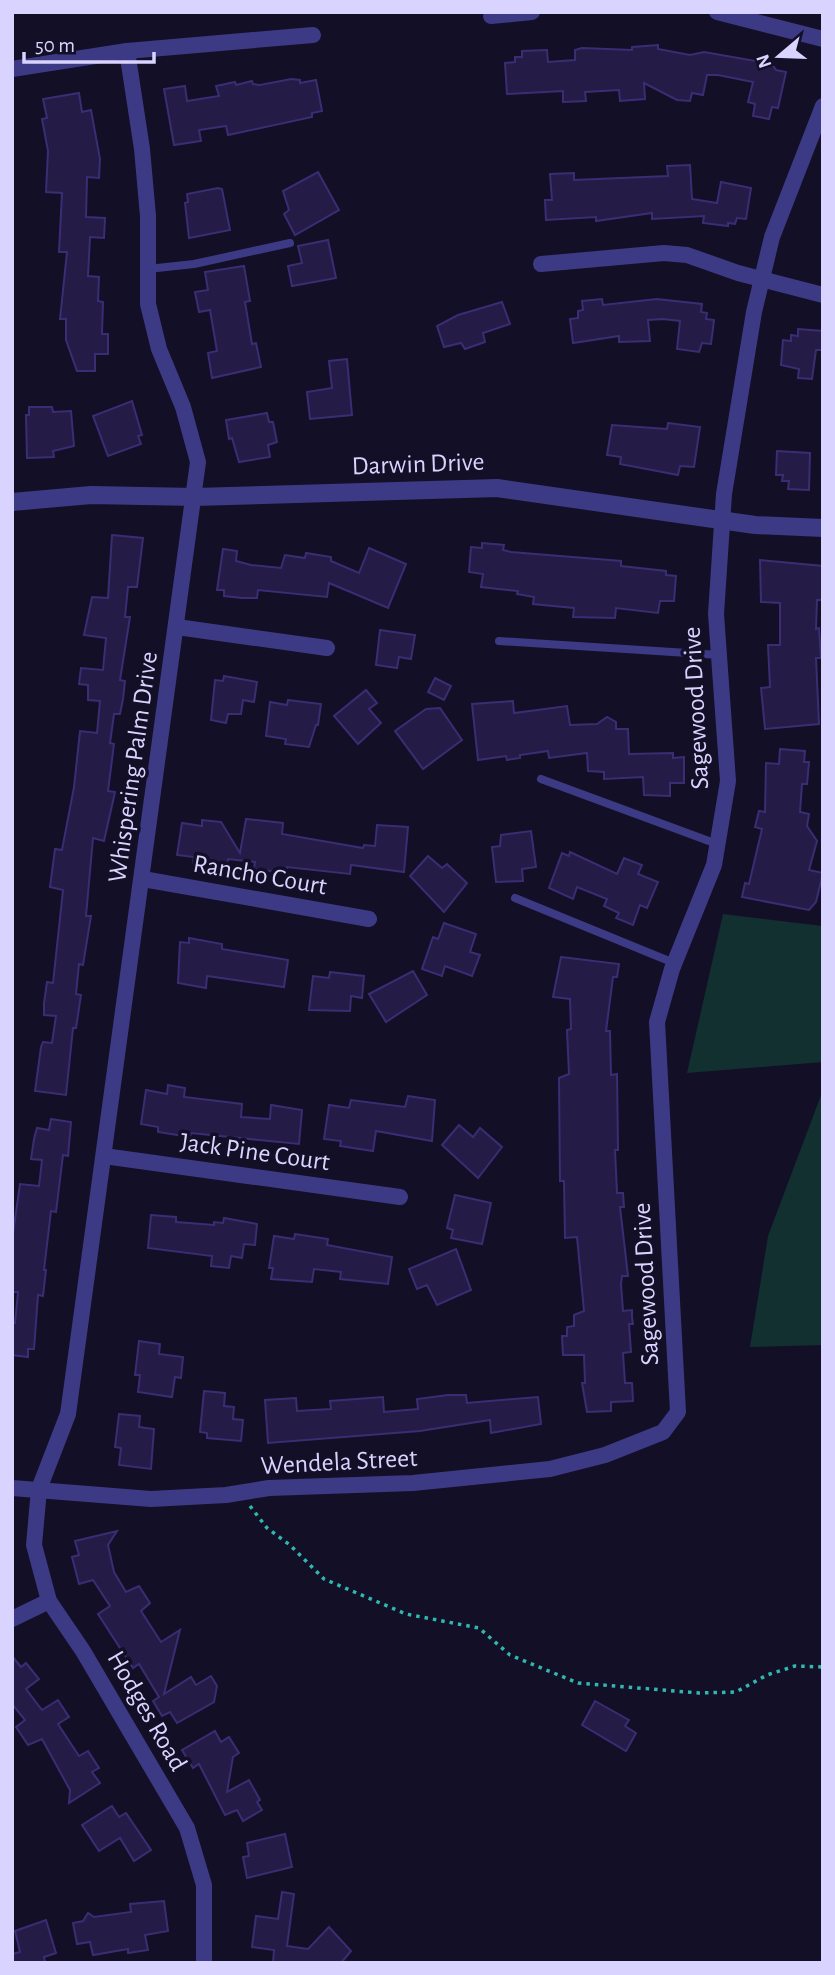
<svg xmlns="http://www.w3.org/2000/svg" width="835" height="1975" viewBox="0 0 835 1975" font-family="'Alegreya Sans',sans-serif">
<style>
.green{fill:#12302f}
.building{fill:#241b47;stroke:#3b2d73;stroke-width:2}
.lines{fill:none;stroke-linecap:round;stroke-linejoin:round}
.path{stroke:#2fb8b0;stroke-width:3.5;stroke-dasharray:3.5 5;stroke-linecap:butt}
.service{stroke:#3d3a85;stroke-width:8}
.minor{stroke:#3d3a85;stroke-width:16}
.tertiary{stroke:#3d3a85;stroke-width:18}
.labels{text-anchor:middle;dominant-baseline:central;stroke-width:7;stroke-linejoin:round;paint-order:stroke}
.street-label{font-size:26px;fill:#d9d4ff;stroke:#130f26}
</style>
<rect width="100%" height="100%" fill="#130f26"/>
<!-- green -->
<g class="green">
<path d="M723 914 823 926V1062L687 1073Z"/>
<path d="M823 1090V1345L750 1347 768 1236Z"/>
</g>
<!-- building -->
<g class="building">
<path d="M658 45V49L690 55 704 52 772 64 776 70 786 72 778 108 772 107 769 119 753 116 755 104 748 102 753 82 718 75H707L703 95 692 93 690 101 677 100 644 83 645 99 620 101 619 90 585 92 586 101 563 102V91L507 94 505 63 515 62V57H522V51L547 50 548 62 575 60V50L582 48 632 50V47Z"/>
<path d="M291 79 300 80V83L316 80 322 111 312 113V117L228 135 226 126 199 130 201 141 174 145 164 89 185 86 187 101 219 96 216 86 235 82 236 85 252 81 253 84 260 85Z"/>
<path d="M79 93 82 112 91 110 100 159 99 178 87 177 86 217 105 218 104 238 90 237 88 276 99 277 98 301 103 302 102 334H108V354H95V371H77L66 340V319H60L67 252H59L62 193 46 192 48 151 42 119 47 118 43 99Z"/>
<path d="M690 165 692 199 717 203 721 182 751 188 746 219 737 218 735 224 728 223V226L703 223 704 216 652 219V213L596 221V217L546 220 545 200H552L550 174 574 173V180L668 176 667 166Z"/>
<path d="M318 172 339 210 295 235 284 214 289 210 283 191Z"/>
<path d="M218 188 222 189 230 230 189 238 185 203 188 202 187 194Z"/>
<path d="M328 240 336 278 292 286 288 266 302 263 298 246Z"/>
<path d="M244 266 250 301 245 302 252 344 256 343 261 367 212 378 208 353 217 351 210 310 199 312 195 292 208 290 205 272Z"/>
<path d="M602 299 603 305 657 299 702 304 701 312 707 313 706 319 714 320 711 344 702 343 699 352 677 349 680 321 663 319 648 320 650 341 619 342V336L573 343 570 319 578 318V311L583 310 582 301Z"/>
<path d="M502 302 510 324 483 333 485 342 465 349 461 343 444 347 437 326 458 315Z"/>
<path d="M798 329 823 331 822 350H816L812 379 798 378 799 369 781 365 783 340 791 341V335L798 336Z"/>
<path d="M347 359 352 415 310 419 307 392 332 388 329 361Z"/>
<path d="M132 401 142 435 138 436 141 444 108 456 93 416Z"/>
<path d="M29 407H52L53 412 71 411 74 446 53 451 54 457 27 458 26 415H29Z"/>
<path d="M267 413 269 422H273L277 442 268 445 270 457 239 462 232 438 229 439 226 420Z"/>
<path d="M668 423 700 427 694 467 680 466 678 475 620 464 621 457 607 455 612 425 667 429Z"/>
<path d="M777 451 810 453 809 490 788 489 789 481H782L783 475H776Z"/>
<path d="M112 535 143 538 137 587H128L125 617H130L120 680 125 681 123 699 120 714H114L110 743 114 744 108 791 115 792 104 841 93 838 86 916H91L83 965 79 964 76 994 81 995 76 1028H73L66 1095 35 1091 41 1047 43 1042 52 1043 56 1016 44 1015V1003L47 982 53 983 63 890 50 887 55 849 62 850 74 787 80 731 97 733 100 701 88 700V685L79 684 81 668 103 670 106 638 84 635 92 597 108 598Z"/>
<path d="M482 543 504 545 503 550 511 552 621 561V566L666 571V575L676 576 674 601H660L658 613 616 608 615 618 573 617 574 608 533 604 534 597 517 594 518 591 481 587 483 574 469 572 471 547 482 548Z"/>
<path d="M369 548 406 564 388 608 329 583 327 597 258 590 257 598H242L224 596V590H217L223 549 237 551 236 561 251 565 281 568 285 555 305 558 306 553 331 557V561L359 573Z"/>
<path d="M760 560 823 566V600H817L816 629 819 628 821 658H816L819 724 765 729 761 688 770 687 768 645H780V603L761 602Z"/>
<path d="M380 630 415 635 411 659 399 657 397 668 376 665Z"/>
<path d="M224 676 257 682 254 702 243 700 241 714H228L226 723 211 720 215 680 223 681Z"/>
<path d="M435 678 451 686 444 700 428 692Z"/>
<path d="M366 690 377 703 369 709 381 723 358 744 334 716Z"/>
<path d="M288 700 321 704 318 725H316L309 747 285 744 286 739 266 736 270 702 287 705Z"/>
<path d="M513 701 514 713 567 706 570 725 597 724 607 717 616 722V729H628L629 754 673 753V758L684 757V783H670V796L644 795 643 777 604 779V772L588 771 587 753 549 758 548 751 520 755V758L507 760 506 756 478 760 472 704Z"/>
<path d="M440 708 462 740 423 769 395 731 426 709Z"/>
<path d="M780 749 805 751 804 762H809L807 784H802L800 812 809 814 807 826 817 841 809 870 823 873 816 902 809 910 742 897 745 883 749 884 762 829 755 827 759 811 765 812 766 763 779 764Z"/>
<path d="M246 819 283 823 282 834 363 848 364 845 375 846 377 825 408 827 404 872 351 865 350 874 287 867V873L254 869 255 862 228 859 227 867 193 863 194 857 177 855 182 823 202 826V820L221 822 240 853Z"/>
<path d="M531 831 536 867 522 869 523 881 496 882 492 847 500 846 501 835Z"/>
<path d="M570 852 617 874 624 858 642 865 638 874 658 882 647 908 640 905 633 925 616 918 619 913 604 906 607 899 577 887 573 899 549 888 562 853 569 856Z"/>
<path d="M428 856 442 868 447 864 467 883 444 912 410 876Z"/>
<path d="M444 923 476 934 470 952 480 955 472 976 445 966 442 976 422 969 433 937 438 939Z"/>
<path d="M189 938 222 944V949L288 960 284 987 207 976 206 988 178 983 180 942 189 943Z"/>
<path d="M561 957 619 964 617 977H613L606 1031H610L611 1075 617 1074 618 1150H615L617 1193H623L624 1207H620L628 1276H622L621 1284 623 1311 632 1310V1317L633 1324H629L631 1352 623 1353 625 1383H632L633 1401 611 1402V1411L587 1412 582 1383H585L584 1355H563L562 1336H567V1327L574 1326V1315L584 1311 577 1237 565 1238 564 1181H560L559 1078 569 1074 567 1030 571 1029 570 999 553 997Z"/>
<path d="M413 971 427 995 386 1022 369 994Z"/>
<path d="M330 972 364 976 362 998 351 996 350 1011 309 1010 313 976 329 978Z"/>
<path d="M168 1085 185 1088 184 1097 242 1104 241 1117 270 1119 271 1105 302 1110 299 1144 191 1133 190 1137 158 1132V1127L141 1124 146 1090 167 1094Z"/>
<path d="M408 1096 435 1100 432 1141 376 1131 373 1151 340 1146 341 1141 324 1139 329 1105 349 1108 351 1100 405 1107Z"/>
<path d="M51 1119 71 1122 68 1156 63 1155 56 1212 51 1211 44 1270H46L43 1296 38 1295 34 1349H28V1357L12 1355V1323H15L18 1292H12V1240L20 1184 39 1186 42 1160 31 1159 34 1139 37 1128 49 1130Z"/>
<path d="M459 1125 473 1137 480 1128 502 1147 478 1178 442 1145Z"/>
<path d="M455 1195 491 1203 482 1244 451 1238 453 1230 447 1228Z"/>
<path d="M151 1215 176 1217V1222L214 1225V1222L223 1223 224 1218 257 1224 255 1245 244 1244 242 1258 231 1256 229 1268 211 1266 212 1256 148 1248Z"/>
<path d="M295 1234 328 1239 327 1245 392 1257 388 1284 340 1279 341 1272 314 1269 312 1282 271 1279 273 1268H269L274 1236 294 1239Z"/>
<path d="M456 1249 471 1290 437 1305 427 1285 417 1289 409 1269Z"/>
<path d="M139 1341 160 1344 159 1354 183 1357 181 1378 175 1377 172 1397 138 1392 140 1375H135Z"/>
<path d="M204 1391 225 1393 224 1406 234 1407 233 1419 243 1420 241 1441 207 1438V1433L200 1432Z"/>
<path d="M448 1395H466L467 1403 538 1397 541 1424 491 1433 490 1420 420 1431 268 1443 265 1400 296 1398 297 1411 331 1409 330 1401 383 1397 384 1412 418 1409 417 1399Z"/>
<path d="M119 1414 140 1416 139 1427 154 1429 151 1469 119 1465 121 1448 115 1447Z"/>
<path d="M117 1531 108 1545 114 1572 126 1592 139 1586 150 1603 141 1611 161 1642 180 1630 164 1694 191 1677 196 1685 211 1676 217 1686 214 1702 177 1723 170 1712 162 1716 153 1701 159 1697 139 1664 133 1668 98 1614 110 1606 93 1580 79 1584 72 1557 79 1555 75 1541Z"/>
<path d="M12 1656 21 1667 26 1663 39 1679 26 1689 42 1710 58 1700 69 1717 58 1724 79 1756 88 1751 99 1768 92 1772 100 1783 69 1803 70 1790 42 1739 28 1745 16 1727 25 1720 12 1704Z"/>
<path d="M595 1701 629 1720 625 1726 636 1733 626 1751 582 1725Z"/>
<path d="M215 1731 221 1742 229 1737 239 1753 233 1757 227 1792 249 1780 260 1800 257 1802 262 1810 243 1821 237 1810 225 1815 199 1764 193 1768 182 1750Z"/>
<path d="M112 1806 119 1817 126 1813 151 1850 134 1861 120 1838 99 1851 82 1825Z"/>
<path d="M285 1834 292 1867 247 1878 243 1857 249 1856 247 1843Z"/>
<path d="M282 1892 294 1894 287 1946 308 1949 329 1927 351 1951 341 1963H273L274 1950 252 1947 256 1916 278 1919Z"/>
<path d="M164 1901 168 1931 145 1935 148 1950 128 1953V1949L93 1955 90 1942 77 1944 73 1923 83 1921 88 1913 94 1917 131 1912 130 1904Z"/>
<path d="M46 1920 56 1953 44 1957 45 1963H12V1954L20 1952 15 1931Z"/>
</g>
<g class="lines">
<!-- path -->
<path class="path" d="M250 1506 267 1528 290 1545 324 1579 406 1614 479 1628 510 1655 578 1683 699 1693 736 1692 767 1675 795 1666 823 1667"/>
<!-- service -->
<g class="service">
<path d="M148 269 194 264 290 243"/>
<path d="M499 641 719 655"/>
<path d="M541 779 717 844"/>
<path d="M515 898 674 963"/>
</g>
<!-- minor -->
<g class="minor">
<path d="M717 12 823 39"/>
<path d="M491 16 532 12"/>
<path d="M127 51 142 149 148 216V304L159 349 183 407 198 462 68 1414 39 1489 34 1545 49 1601 83 1651 187 1828 204 1885V1963"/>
<path d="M12 69 127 51 313 35"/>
<path d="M541 264 664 253 687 255 738 273 823 295"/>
<path d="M177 627 327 648"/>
<path d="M143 879 369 919"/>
<path d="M104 1156 400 1197"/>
<path d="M12 1488 151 1499 226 1495 269 1488 413 1483 550 1469 605 1455 663 1432 678 1412 657 1022 672 969 714 865 728 781 716 614 724 494 754 312 772 237 823 106"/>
<path d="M12 1619 49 1601"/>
</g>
<!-- tertiary -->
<path class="tertiary" d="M12 502 91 495 195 497 497 488 755 525 823 528"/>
</g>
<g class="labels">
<!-- street labels -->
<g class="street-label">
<text transform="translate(418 464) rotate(-2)">Darwin Drive</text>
<text transform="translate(696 708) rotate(-93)">Sagewood Drive</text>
<text transform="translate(133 767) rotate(-82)">Whispering Palm Drive</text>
<text transform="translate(260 875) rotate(10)">Rancho Court</text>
<text transform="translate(255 1152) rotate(8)">Jack Pine Court</text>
<text transform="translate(646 1284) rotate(-93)">Sagewood Drive</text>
<text transform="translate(339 1462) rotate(-3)">Wendela Street</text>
<text transform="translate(147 1711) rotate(60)">Hodges Road</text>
</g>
</g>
<!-- border -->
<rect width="835" height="1975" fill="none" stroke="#d9d4ff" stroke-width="28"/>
<!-- north arrow -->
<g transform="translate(779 56) rotate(251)" stroke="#130f26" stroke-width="5" paint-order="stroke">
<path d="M0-5L12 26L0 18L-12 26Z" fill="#d9d4ff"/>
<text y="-10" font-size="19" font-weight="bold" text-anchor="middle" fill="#d9d4ff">N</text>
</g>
<!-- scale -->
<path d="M24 52v10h130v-10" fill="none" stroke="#d9d4ff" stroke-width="3.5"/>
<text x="35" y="52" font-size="21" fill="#d9d4ff" stroke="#130f26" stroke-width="5" paint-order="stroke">50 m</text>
</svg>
